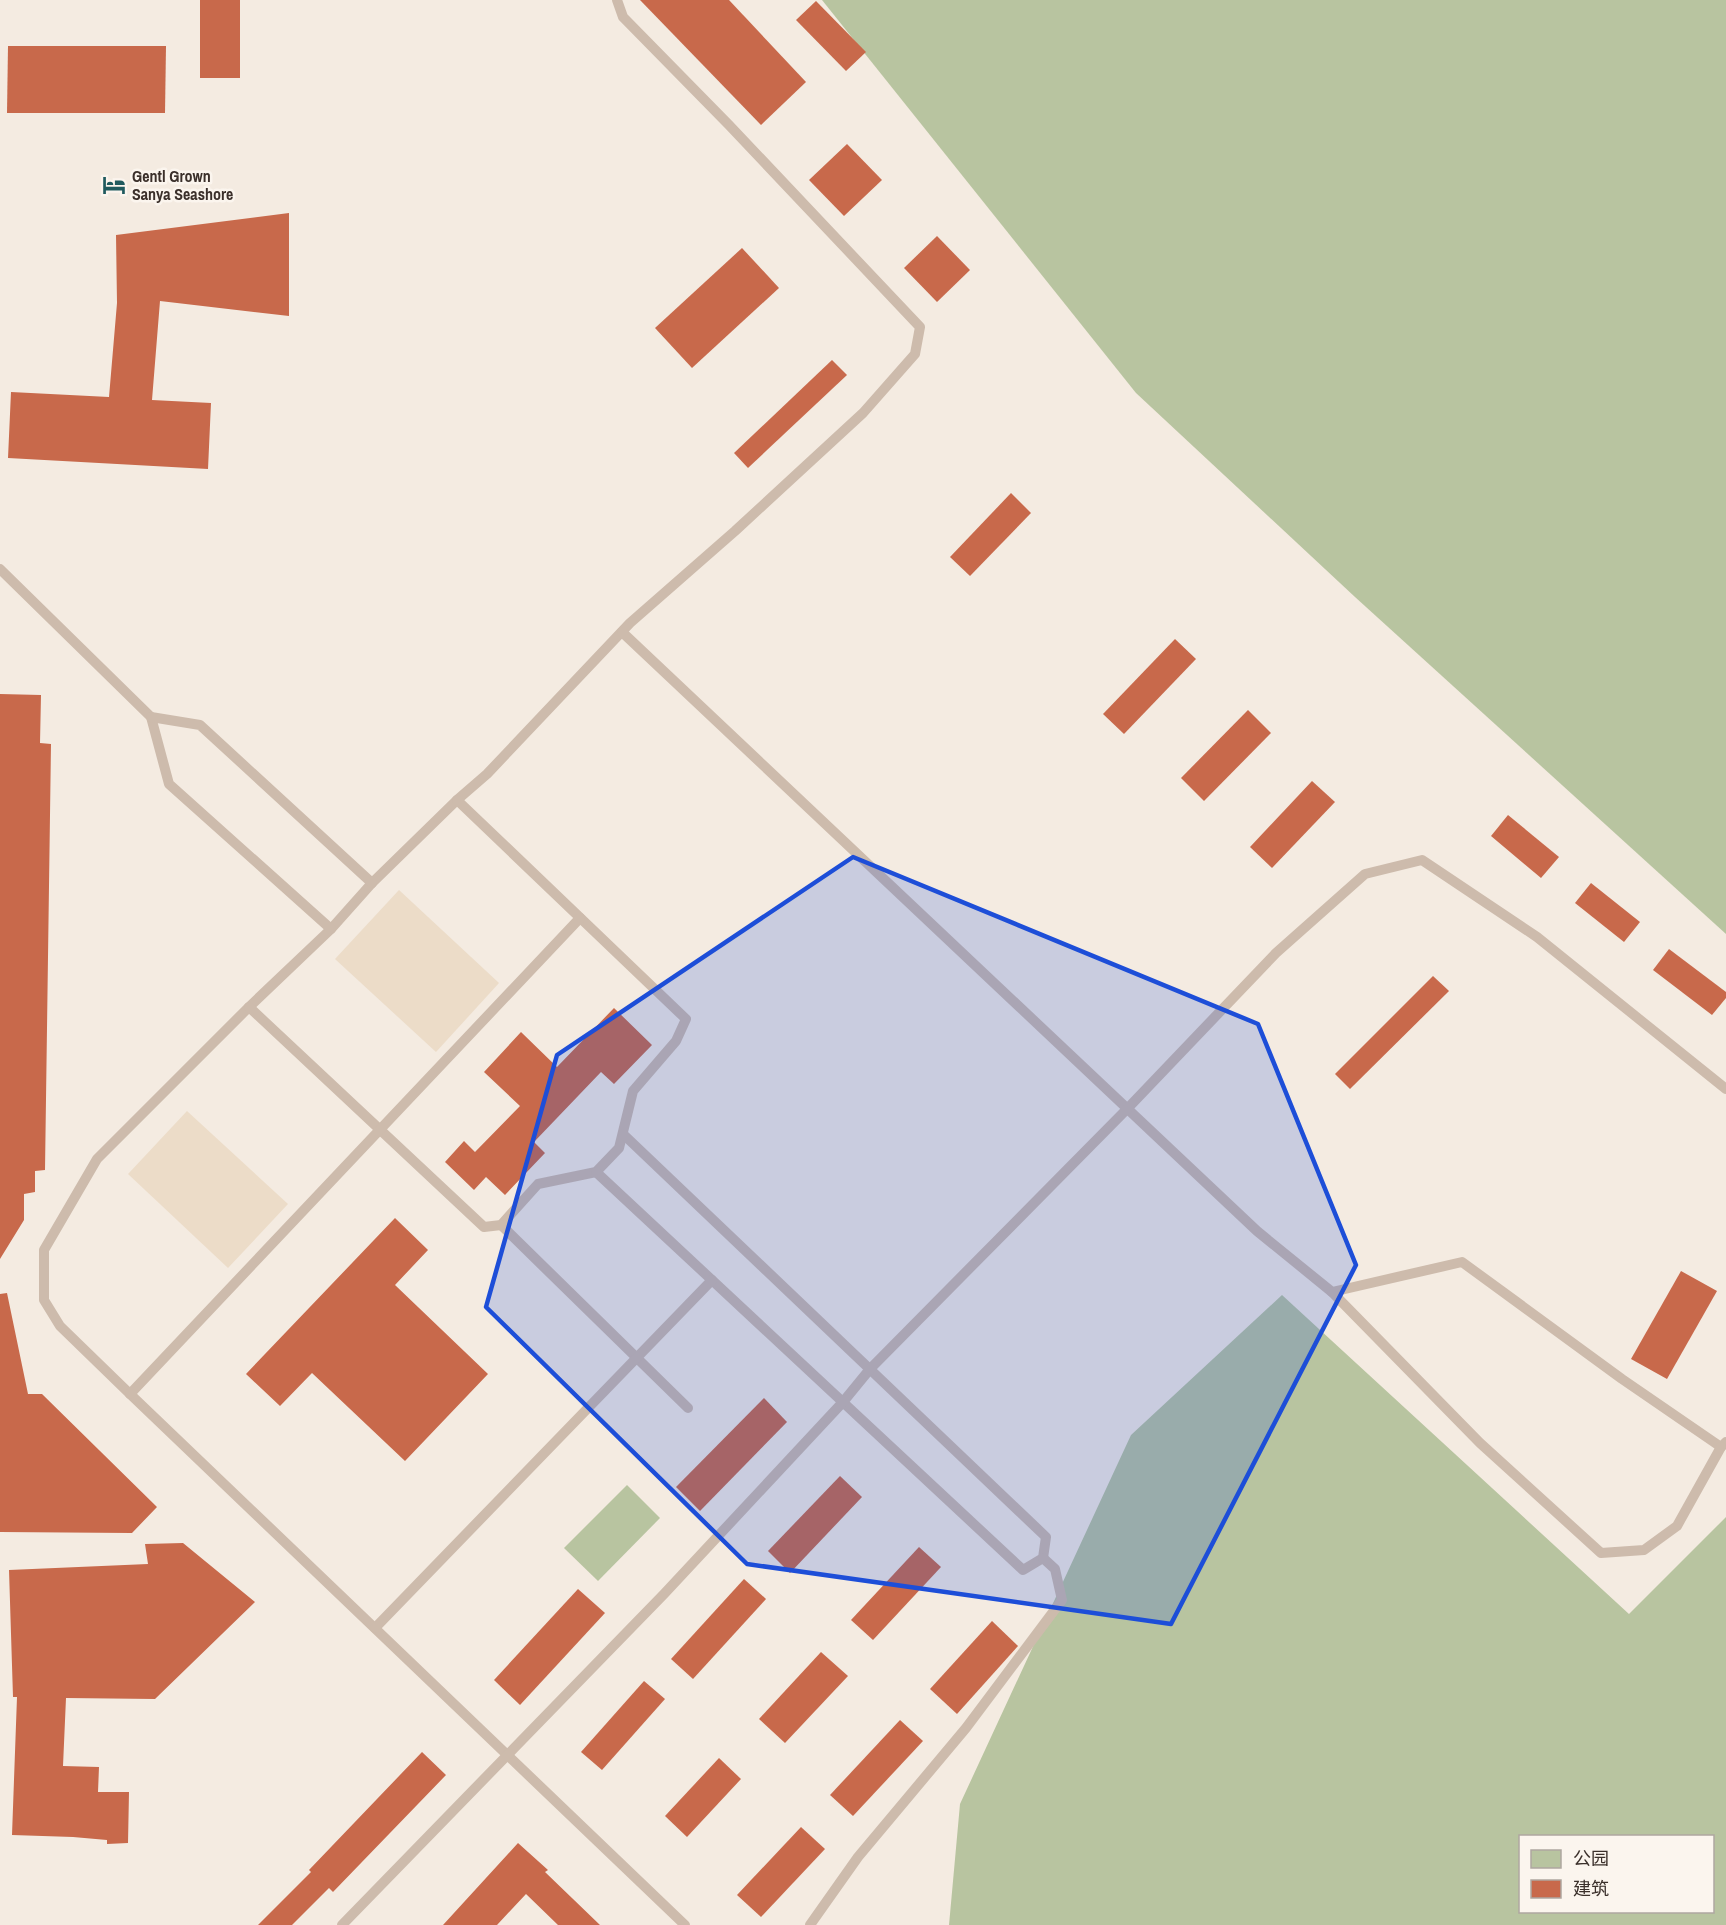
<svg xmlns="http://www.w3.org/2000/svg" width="1726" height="1925" viewBox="0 0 1726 1925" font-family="'Archivo Narrow','Noto Sans SC',sans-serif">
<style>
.green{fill:#b8c4a0;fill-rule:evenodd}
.plaza{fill:#ecdcc8}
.building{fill:#c8694b}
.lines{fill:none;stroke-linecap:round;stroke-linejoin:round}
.lane{stroke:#cdbbac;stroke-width:10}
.marked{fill:#1d4ed8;fill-opacity:0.2;stroke:#1d4ed8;stroke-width:4.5;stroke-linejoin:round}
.labels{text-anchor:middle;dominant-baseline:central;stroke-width:5;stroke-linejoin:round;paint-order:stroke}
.poi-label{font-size:16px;font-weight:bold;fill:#3b302b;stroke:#fbf5ee;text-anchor:start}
</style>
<rect width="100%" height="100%" fill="#f4ebe1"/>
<!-- green -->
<g class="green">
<path d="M822 0H1726V934L1355 597 1136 393Z"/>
<path d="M1282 1295 1629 1614 1726 1517V1925H949L960 1804 1131 1435ZM1520 1836H1712V1912H1520Z"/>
<path d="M627 1485 660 1518 598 1581 564 1548Z"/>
</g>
<!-- plaza -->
<g class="plaza">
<path d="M399 890 499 983 436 1052 335 959Z"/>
<path d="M187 1111 288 1204 228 1268 128 1174Z"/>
</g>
<!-- building -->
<g class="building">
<rect x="200" y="0" width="40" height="78"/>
<path d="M640 0H729L806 82 761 125Z"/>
<path d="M816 1 866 52 846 71 796 20Z"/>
<path d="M8 46H166L165 113H7Z"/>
<path d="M847 144 882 180 844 216 809 180Z"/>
<path d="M289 213V316L160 301 152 400 211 403 208 469 8 458 11 392 109 397 117 303 116 235Z"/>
<path d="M937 236 970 270 937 302 904 268Z"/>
<path d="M742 248 779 288 692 368 655 328Z"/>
<path d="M832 360 847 375 748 468 734 453Z"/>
<path d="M1011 493 1031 513 970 576 950 557Z"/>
<path d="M1175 639 1196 659 1124 734 1103 714Z"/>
<path d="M0 694 41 695 40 743 51 744 45 1170 35 1171V1192L24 1194V1220L0 1259Z"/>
<path d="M1248 710 1271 733 1204 801 1181 778Z"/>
<path d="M1312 781 1335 802 1272 868 1250 847Z"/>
<path d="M1508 815 1559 857 1541 878 1491 836Z"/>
<path d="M1591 883 1640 922 1624 942 1575 903Z"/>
<path d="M1669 949 1726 992V998L1712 1015 1653 970Z"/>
<path d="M1433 976 1449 991 1350 1089 1335 1074Z"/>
<path d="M614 1008 652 1045 614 1084 601 1072 534 1142 545 1153 505 1195 486 1177 474 1190 445 1162 464 1141 475 1152 520 1106 484 1072 521 1032 557 1067Z"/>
<path d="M395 1218 428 1250 395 1285 488 1374 405 1461 312 1373 280 1406 246 1374Z"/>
<path d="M1681 1271 1717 1291 1667 1379 1631 1359Z"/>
<path d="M7 1293 28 1394H42L157 1507 132 1533 0 1532V1294Z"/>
<path d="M764 1398 787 1422 700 1511 676 1487Z"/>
<path d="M840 1476 862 1497 790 1573 768 1551Z"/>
<path d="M183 1543 255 1602 155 1699 66 1698 63 1766 99 1767 98 1792H129L128 1843 107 1844V1840L73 1837 12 1835 17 1697H13L9 1570 148 1564 145 1544Z"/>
<path d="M919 1547 941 1567 873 1640 851 1620Z"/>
<path d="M744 1579 766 1599 693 1679 671 1659Z"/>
<path d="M578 1589 605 1613 520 1705 494 1680Z"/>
<path d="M992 1621 1018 1646 957 1714 930 1689Z"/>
<path d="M821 1652 848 1676 785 1743 759 1719Z"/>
<path d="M644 1681 665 1699 602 1770 581 1752Z"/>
<path d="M900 1720 923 1741 853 1816 830 1795Z"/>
<path d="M422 1752 446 1775 333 1892 329 1888 292 1925H258L311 1872 309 1870Z"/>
<path d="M719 1758 741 1779 687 1837 665 1816Z"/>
<path d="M801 1827 825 1849 761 1917 737 1895Z"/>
<path d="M518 1843 548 1870 545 1872 600 1925H558L526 1894 497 1925H443Z"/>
</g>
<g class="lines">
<!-- lane -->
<g class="lane">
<path d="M617 0 623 17 729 125 920 327 915 354 863 413 735 531 630 623 487 774 457 800 372 883 331 929 249 1007 97 1159 44 1250V1300L60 1326 130 1394 685 1925"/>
<path d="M0 569 151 717 169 784 331 929"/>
<path d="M622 632 1257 1231 1332 1292 1462 1262 1622 1379 1721 1447 1726 1442"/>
<path d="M151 717 200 725 372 883"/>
<path d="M249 1007 484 1227 501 1225 538 1184 596 1172 619 1148 633 1091 676 1041 686 1019 457 800"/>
<path d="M596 1172 1023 1570 1043 1558 1046 1537 623 1134"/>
<path d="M501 1225 688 1408"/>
<path d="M1332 1292 1480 1443 1601 1553 1644 1550 1677 1526 1721 1447"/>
<path d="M130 1394 580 918"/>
<path d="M375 1628 712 1280"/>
<path d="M342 1925 664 1594 843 1402 870 1369 1127 1109 1276 953 1365 874 1422 860 1537 937 1726 1089"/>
<path d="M810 1925 858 1857 966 1728 1062 1600 1055 1569 1043 1558"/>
</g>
</g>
<!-- marked area -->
<path class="marked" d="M853 857 1258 1024 1356 1265 1171 1624 747 1564 486 1307 557 1055Z"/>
<!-- icons -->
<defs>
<g id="hotel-bare" transform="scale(1.8)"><path d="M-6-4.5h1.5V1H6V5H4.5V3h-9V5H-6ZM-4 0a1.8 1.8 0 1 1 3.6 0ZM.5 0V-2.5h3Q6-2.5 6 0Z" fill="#1f5a5e" stroke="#fbf5ee" stroke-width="2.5" paint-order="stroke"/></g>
</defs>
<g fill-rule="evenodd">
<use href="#hotel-bare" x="114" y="185"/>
</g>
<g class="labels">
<!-- poi labels -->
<g class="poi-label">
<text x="132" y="176">Gentl Grown<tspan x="132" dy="18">Sanya Seashore</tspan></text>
</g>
</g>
<!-- legend -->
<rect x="1519" y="1835" width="195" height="78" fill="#fbf5ee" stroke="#aea6a0" stroke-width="1.5"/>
<rect x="1531" y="1850" width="30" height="18" fill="#b8c4a0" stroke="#aea6a0" stroke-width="1.5"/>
<text x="1573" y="1865" font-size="18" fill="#3b302b">公园</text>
<rect x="1531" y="1880" width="30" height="18" fill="#c8694b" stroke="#aea6a0" stroke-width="1.5"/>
<text x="1573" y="1895" font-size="18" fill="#3b302b">建筑</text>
</svg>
